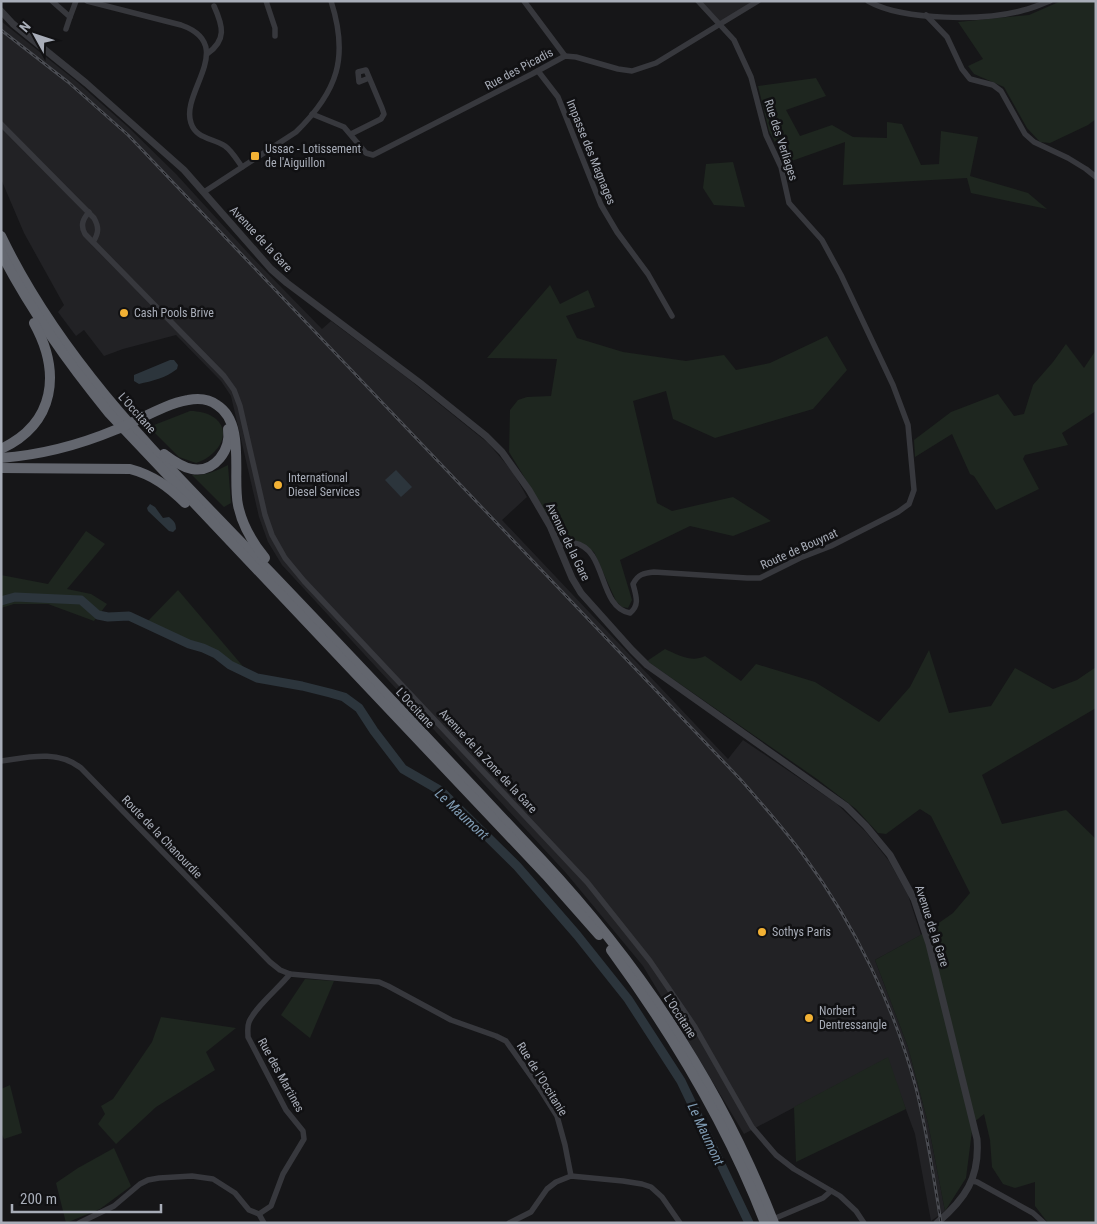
<svg xmlns="http://www.w3.org/2000/svg" width="1097" height="1224" viewBox="0 0 1097 1224" font-family="'Roboto Condensed',sans-serif">
<style>
.built{fill:#222225}
.green{fill:#1e261f}
.water{fill:#2c353c}
.lines{fill:none;stroke-linecap:round;stroke-linejoin:round}
.river{stroke:#2c353c;stroke-width:9}
.minor{stroke:#37383d;stroke-width:5.5}
.tertiary{stroke:#37383d;stroke-width:7}
.motorway{stroke:#63666e;stroke-width:10}
.rail-casing{stroke:#4a4c52;stroke-width:3}
.rail{stroke:#111113;stroke-width:1;stroke-dasharray:4;stroke-linecap:butt}
.poi-dot{fill:#f2b134;stroke:#111113;stroke-width:2}
.labels{text-anchor:middle;dominant-baseline:central;stroke-width:5;stroke-linejoin:round;paint-order:stroke}
.street-label{font-size:12px;fill:#a8adb8;stroke:#111113}
.poi-label{font-size:12px;fill:#a8adb8;stroke:#111113;text-anchor:start}
.water-label{font-size:14px;font-style:italic;fill:#7f9bb3;stroke:#111113}
</style>
<rect width="100%" height="100%" fill="#161618"/>
<!-- built -->
<g class="built">
<path d="M701 1H754L719 23Z"/>
<path d="M1 21 76 81 128 127 176 174 249 254 322 329 331 321 406 377 488 443 513 472 527 497 502 520 728 759 743 740 836 803 866 832 889 861 908 895 921 935 875 960 908 1047 928 1123 945 1211 931 1221 915 1134 887 1058 744 1134 643 966 566 873 282 565 268 542 259 517 231 396 221 381 176 335 123 349 104 356 84 330 76 336 58 312 64 305 24 233 1 179Z"/>
</g>
<!-- green -->
<g class="green">
<path d="M1061 1 1096 2V119L1088 125 1050 143 1040 142 1027 128 1004 87 974 74 968 66 983 59 958 22 1029 15Z"/>
<path d="M816 78 826 96 786 110 800 136 832 125 853 137 887 138V122L902 124 921 165 939 164 941 131 978 137 970 176 1028 193 1047 209 971 193 967 178 843 185 845 142 786 163 769 131 758 86Z"/>
<path d="M733 162 745 207 714 205 703 188 706 164Z"/>
<path d="M550 285 560 304 588 290 595 307 566 316 577 338 623 352 686 361 724 355 736 370 770 363 827 336 847 370 813 409 715 438 673 419 666 391 633 401 657 503 672 511 733 497 771 521 733 536 690 526 620 560 632 600 628 608 622 607 616 601 594 552 556 529 509 452 510 410 518 400 527 397 551 396 557 359 487 358Z"/>
<path d="M1066 344 1084 368 1096 350V411L1062 433 1068 445 1025 455 1023 459 1039 489 996 510 974 476 970 474 952 434 915 457 914 440 951 412 998 394 1014 416 1024 414 1033 385 1053 362Z"/>
<path d="M190 411C199 411 209 413 216 419 234 435 214 458 196 463L179 457 149 427Z"/>
<path d="M228 465 231 503 224 507 192 475C206 476 216 471 228 465Z"/>
<path d="M86 531 105 544 67 589 91 594 107 604 94 621 48 604H14L1 608V575L48 584Z"/>
<path d="M178 590 246 670 148 621Z"/>
<path d="M665 649C678 655 692 663 705 656L741 681 756 664 815 682 879 722 910 687 929 650 949 713 991 706 1015 668 1053 689 1077 680 1096 667V708L982 775 1002 824 1066 810 1096 839V1223H1048L1035 1206V1182L1015 1188 1003 1184 992 1167 990 1140 984 1114 973 1123 966 1178 945 1211 928 1123 908 1047 875 960 926 932 953 913 970 893 931 816 920 809 886 834 878 833 856 809 817 779 647 661Z"/>
<path d="M305 979 334 981 310 1038 281 1015Z"/>
<path d="M161 1017 236 1028 206 1052 215 1070 156 1107 116 1144 98 1124 105 1114 101 1106 113 1099 152 1042Z"/>
<path d="M888 1057 906 1109 796 1162 794 1107Z"/>
<path d="M10 1085 22 1133 4 1139 1 1133V1089Z"/>
<path d="M114 1148 131 1186 100 1209 66 1223 56 1183 78 1168Z"/>
</g>
<!-- water -->
<g class="water">
<path d="M170 360H174L178 365 177 369C166 378 152 381 139 384L134 381V375Z"/>
<path d="M396 470 412 487 401 497 385 480Z"/>
<path d="M150 504 155 507 163 518 169 517C174 521 176 523 176 529L173 532 169 531 148 511 147 508Z"/>
</g>
<g class="lines">
<!-- river -->
<path class="river" d="M1 601 15 597 81 600 98 615 108 617 129 616 189 644 203 648 216 654 230 665 257 678 302 686 330 693 344 697 359 708 374 731 403 769 441 791 517 866 577 935 628 999 681 1081 749 1223"/>
<!-- minor -->
<g class="minor">
<path d="M52 1 70 17 76 1"/>
<path d="M87 1 181 25C238 45 180 92 191 123 196 139 213 138 225 146 232 151 237 160 242 167"/>
<path d="M266 1 275 28V36"/>
<path d="M524 1 565 56"/>
<path d="M868 1C903 21 986 21 1024 10 1033 8 1041 4 1050 1"/>
<path d="M926 15 947 37 962 69 970 79 993 85 1001 91 1025 134 1034 142 1068 158 1086 169 1096 177"/>
<path d="M66 29 70 17"/>
<path d="M207 54C227 40 223 26 214 6"/>
<path d="M538 71 558 97 601 205 617 232 648 274 672 316"/>
<path d="M312 114 344 127 366 153 373 155 532 74 565 56 576 57 618 69 632 71 656 63 758 1"/>
<path d="M1 124 94 218C99 227 99 233 93 242"/>
<path d="M351 134 381 119 384 114 382 108 366 70 358 72 359 82 369 78"/>
<path d="M204 192 296 132C338 91 349 57 331 1"/>
<path d="M89 212C83 219 80 225 85 234L224 376 234 390 240 406 265 515 272 535 285 558 304 581 587 882 650 961 695 1027 752 1127 776 1155 794 1169 840 1196 856 1211 864 1223"/>
<path d="M558 545C563 544 569 543 574 543 607 548 598 608 630 613 640 605 636 596 633 584 638 574 644 573 654 572L747 578H760L800 558 831 546 898 512 909 504 914 490 908 425 893 385 841 275 822 240 789 203 781 167 766 135 751 77 734 40 698 1"/>
<path d="M1 761C29 757 58 750 81 768L270 962 280 970 290 974 379 982 388 986 451 1020 496 1036 506 1041 540 1089 557 1116 565 1145 571 1176"/>
<path d="M972 1181 977 1182 1033 1213 1044 1223"/>
<path d="M259 1214 271 1206 283 1174 304 1139 303 1131 286 1110 248 1037C248 1032 247 1027 249 1022 255 1007 279 988 290 974"/>
<path d="M771 1220 823 1198 831 1191"/>
<path d="M79 1223 114 1206 140 1184 148 1180 159 1178 192 1176 213 1179 235 1193 249 1210 259 1214 264 1223"/>
<path d="M509 1223 531 1212 547 1189 556 1182 571 1176 623 1181 642 1184 651 1187 662 1197 680 1223"/>
</g>
<!-- tertiary -->
<path class="tertiary" d="M1 11 13 24 86 83 184 170 271 269 287 283 420 383 486 436 502 452 529 490 550 526 572 578 581 593 632 650 647 665 846 806 866 826 890 855 914 899 929 944 977 1139C980 1178 965 1199 937 1223"/>
<!-- motorway -->
<g class="motorway">
<path d="M1 236C65 369 169 467 270 572 361 667 451 763 541 859 640 965 721 1087 774 1223"/>
<path d="M1 253C31 311 68 363 109 413L546 875 599 935"/>
<path d="M1 449C56 423 61 372 34 323"/>
<path d="M164 454C172 460 181 467 192 469 215 473 231 450 228 429"/>
<path d="M1 458C40 455 79 445 115 430 138 421 164 404 188 400 198 398 209 399 217 405 246 423 232 476 238 505 242 525 252 542 265 558"/>
<path d="M1 468 130 469C153 475 169 487 185 503"/>
<path d="M611 950C673 1035 727 1124 765 1223"/>
</g>
<!-- rail casing -->
<g class="rail-casing">
<path id="rail" d="M1 30 68 82 128 135 741 780C763 805 785 830 804 856 855 925 894 1006 916 1088 927 1132 934 1178 941 1223"/>
</g>
<!-- rail -->
<use href="#rail" class="rail"/>
</g>
<!-- markers -->
<g class="poi-dot">
<rect x="250" y="151" width="10" height="10" rx="2.5"/>
<circle cx="124" cy="313" r="5"/>
<circle cx="278" cy="485" r="5"/>
<circle cx="762" cy="932" r="5"/>
<circle cx="809" cy="1018" r="5"/>
</g>
<g class="labels">
<!-- street labels -->
<g class="street-label">
<text transform="translate(519 69) rotate(-28)">Rue des Picadis</text>
<text transform="translate(781 140) rotate(72)">Rue des Verliages</text>
<text transform="translate(591 152) rotate(68)">Impasse des Magnages</text>
<text transform="translate(261 239) rotate(47)">Avenue de la Gare</text>
<text transform="translate(137 413) rotate(48)">L'Occitane</text>
<text transform="translate(568 542) rotate(64)">Avenue de la Gare</text>
<text transform="translate(799 549) rotate(-24)">Route de Bouynat</text>
<text transform="translate(415 708) rotate(47)">L'Occitane</text>
<text transform="translate(488 761) rotate(47)">Avenue de la Zone de la Gare</text>
<text transform="translate(162 837) rotate(46)">Route de la Chanourdie</text>
<text transform="translate(932 926) rotate(72)">Avenue de la Gare</text>
<text transform="translate(680 1016) rotate(57)">L'Occitane</text>
<text transform="translate(281 1075) rotate(61)">Rue des Martines</text>
<text transform="translate(542 1079) rotate(58)">Rue de l'Occitanie</text>
</g>
<!-- poi labels -->
<g class="poi-label">
<text x="265" y="149">Ussac - Lotissement<tspan x="265" dy="14">de l'Aiguillon</tspan></text>
<text x="134" y="313">Cash Pools Brive</text>
<text x="288" y="478">International<tspan x="288" dy="14">Diesel Services</tspan></text>
<text x="772" y="932">Sothys Paris</text>
<text x="819" y="1011">Norbert<tspan x="819" dy="14">Dentressangle</tspan></text>
</g>
<!-- water labels -->
<g class="water-label">
<text transform="translate(462 814) rotate(43)">Le Maumont</text>
<text transform="translate(706 1134) rotate(65)">Le Maumont</text>
</g>
</g>
<!-- border -->
<rect width="1097" height="1224" fill="none" stroke="#a8adb8" stroke-width="5"/>
<!-- north arrow -->
<g transform="translate(35 35) rotate(310)" stroke="#111113" stroke-width="4" paint-order="stroke">
<path d="M0-4L9 19L0 12L-9 19Z" fill="#a8adb8"/>
<text y="-8" font-size="14" font-weight="bold" text-anchor="middle" fill="#a8adb8">N</text>
</g>
<!-- scale -->
<path d="M12 1204v8h149v-8" fill="none" stroke="#a8adb8" stroke-width="2.5"/>
<text x="20" y="1204" font-size="15" fill="#a8adb8" stroke="#111113" stroke-width="4" paint-order="stroke">200 m</text>
</svg>
